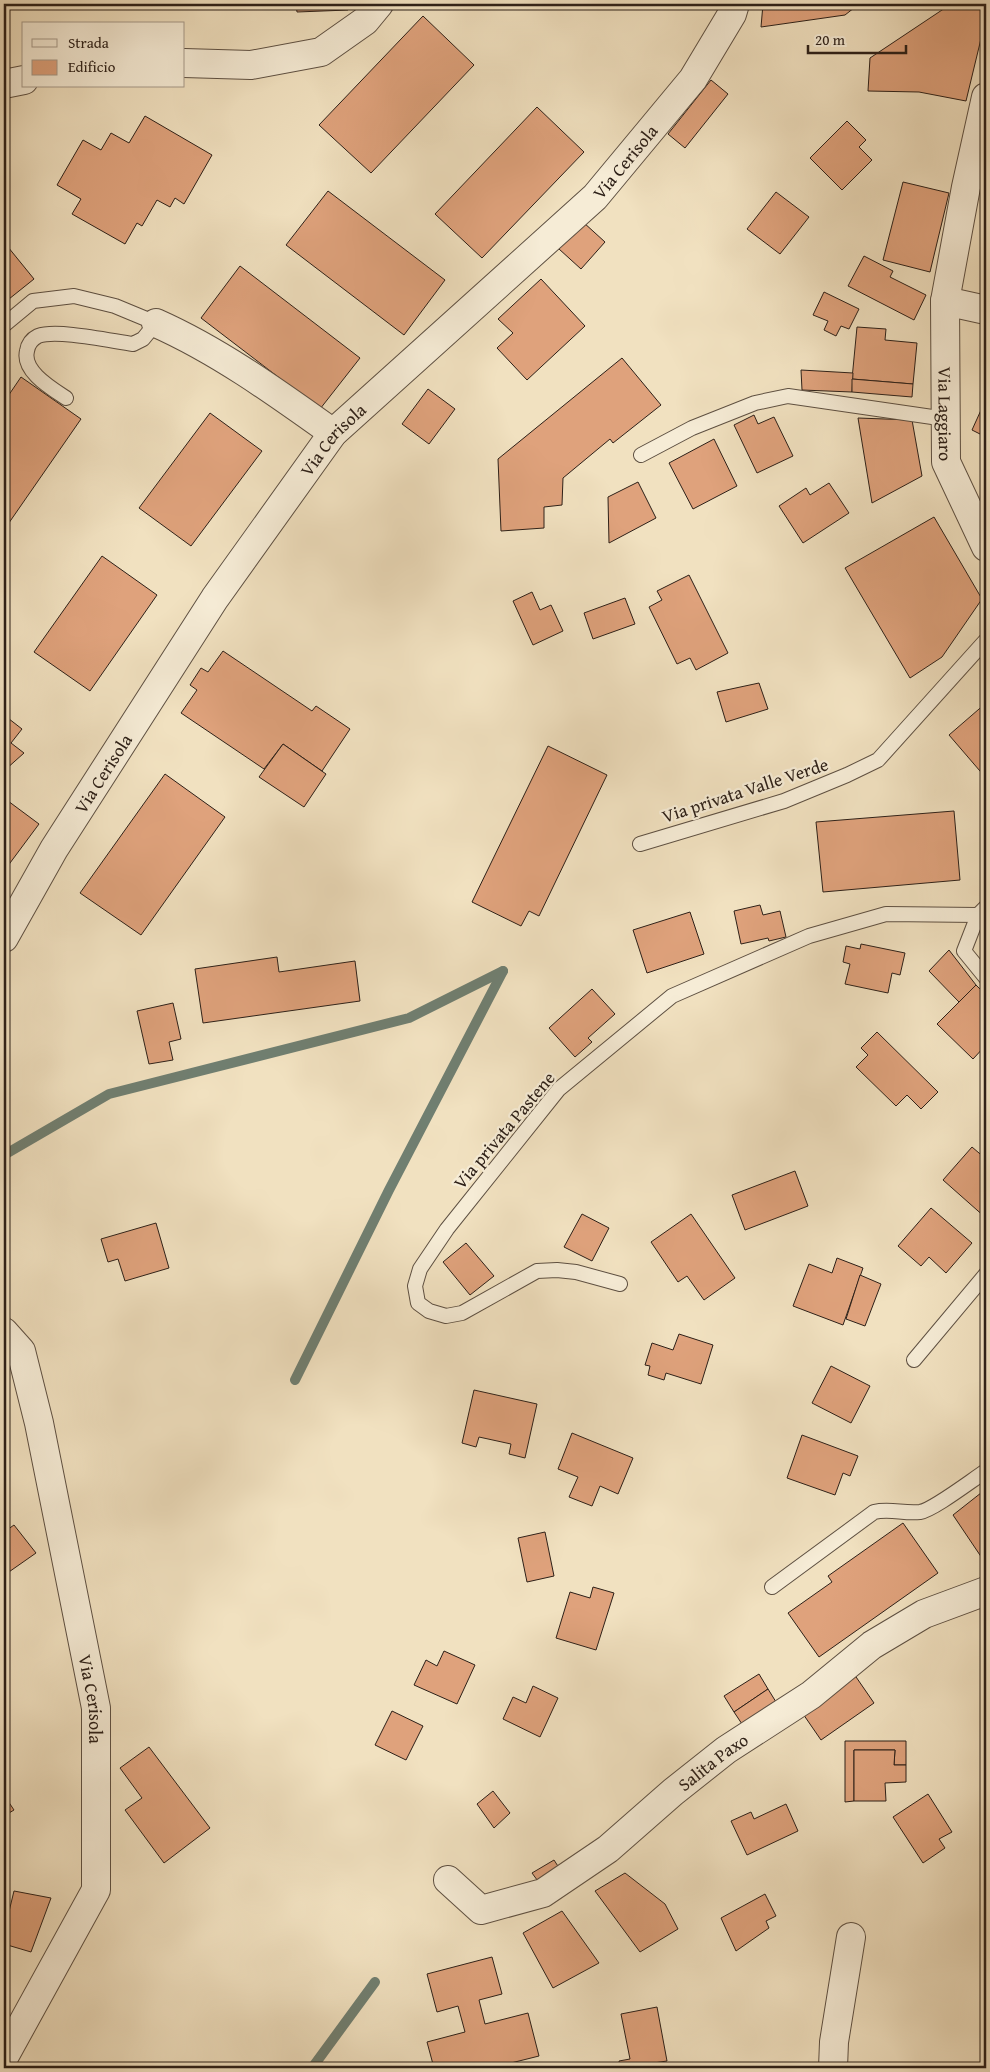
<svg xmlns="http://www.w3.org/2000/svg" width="990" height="2072" viewBox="0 0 990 2072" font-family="'Gentium Book Plus',serif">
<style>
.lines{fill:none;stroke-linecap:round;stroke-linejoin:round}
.stream{stroke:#707f71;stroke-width:10}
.building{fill:#dfa27c;stroke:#2d2018}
.lane-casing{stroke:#5e5042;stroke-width:16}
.street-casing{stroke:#5e5042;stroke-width:30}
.lane{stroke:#f6ecd6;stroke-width:14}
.street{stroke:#f6ecd6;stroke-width:28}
.labels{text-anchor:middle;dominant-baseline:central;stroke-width:4.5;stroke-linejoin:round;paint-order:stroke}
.street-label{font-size:18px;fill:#2d2018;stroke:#f6ecd6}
</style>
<rect width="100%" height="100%" fill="#f1e1c0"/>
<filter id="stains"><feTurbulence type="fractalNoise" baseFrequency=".004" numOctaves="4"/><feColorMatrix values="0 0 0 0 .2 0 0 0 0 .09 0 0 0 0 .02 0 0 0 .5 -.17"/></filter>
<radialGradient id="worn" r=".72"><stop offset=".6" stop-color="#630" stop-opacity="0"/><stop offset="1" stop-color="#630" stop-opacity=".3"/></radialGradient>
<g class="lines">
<!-- stream -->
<g class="stream">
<path d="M4 1155 109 1094 409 1018 503 971"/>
<path d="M295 1380 389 1190 503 971"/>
<path d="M312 2068 375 1982"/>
</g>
</g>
<!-- building -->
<g class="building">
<path d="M296 4H348V10L297 12Z"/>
<path d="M763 4H859L845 15 761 27Z"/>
<path d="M951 4H968L978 6 986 18 966 101 919 92 868 91 870 58Z"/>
<path d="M423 16 474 65 371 173 319 125Z"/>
<path d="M711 80 728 94 685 148 668 134Z"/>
<path d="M537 107 584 152 482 258 435 214Z"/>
<path d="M145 116 212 155 184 204 175 198 170 207 157 200 142 226 137 223 125 244 72 214 81 199 57 185 83 140 101 150 111 133 129 143Z"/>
<path d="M847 121 866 140 859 147 872 160 842 190 810 158Z"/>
<path d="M903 182 949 193 930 272 883 260Z"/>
<path d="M328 191 445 280 404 335 286 245Z"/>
<path d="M776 192 809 217 780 254 747 229Z"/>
<path d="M583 222 605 242 581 269 559 249Z"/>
<path d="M8 247 34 279 4 303V251Z"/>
<path d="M986 247V269H981Z"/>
<path d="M864 256 893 271 890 277 926 295 914 320 848 286Z"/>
<path d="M240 266 360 358 320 409 201 318Z"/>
<path d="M541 279 585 326 527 380 497 348 513 333 498 319Z"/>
<path d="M824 292 859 309 849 329 841 326 836 336 824 330 828 321 813 315Z"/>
<path d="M857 327 886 329 885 340 917 343 913 384 852 379Z"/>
<path d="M622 358 661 405 613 443 610 439 563 478 562 505 544 507V528L501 531 498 459Z"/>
<path d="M801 370 853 373 852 392 802 390Z"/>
<path d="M21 377 81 419 4 530V402Z"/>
<path d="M852 379 913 384 912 397 852 392Z"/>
<path d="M428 389 455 409 429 444 402 424Z"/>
<path d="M986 399V437L972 430Z"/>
<path d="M210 413 262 451 191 546 139 508Z"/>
<path d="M754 415 758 424 774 417 793 456 757 473 734 425Z"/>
<path d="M858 418 912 420 922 476 872 503Z"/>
<path d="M714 439 737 486 693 509 669 463Z"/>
<path d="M638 482 656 518 609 543 608 497Z"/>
<path d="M829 483 849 513 803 543 779 506 806 488 810 495Z"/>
<path d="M934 517 982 599 942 657 910 678 845 568Z"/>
<path d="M102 556 157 595 90 691 34 652Z"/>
<path d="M689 575 728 653 696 670 690 658 677 664 649 607 662 600 657 591Z"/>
<path d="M532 592 540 610 551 605 563 631 533 645 513 601Z"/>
<path d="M625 598 635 624 593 639 584 613Z"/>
<path d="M223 651 312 711 316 706 350 729 322 771 283 744 264 769 181 713 197 690 190 685 201 668 208 672Z"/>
<path d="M759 683 768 709 726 722 717 692Z"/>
<path d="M986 703V778L949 735Z"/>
<path d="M4 715 22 729 11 743 24 753 5 770Z"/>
<path d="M283 744 326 774 304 807 259 777Z"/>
<path d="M548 746 607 775 539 916 529 911 521 926 472 902Z"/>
<path d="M165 774 225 817 141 935 80 893Z"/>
<path d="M4 798 39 824 10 863 4 858Z"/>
<path d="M954 811 960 880 823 892 816 822Z"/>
<path d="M4 858 10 863 4 873Z"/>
<path d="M760 905 763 915 780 911 786 937 769 941 768 938 741 944 734 911Z"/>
<path d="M690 912 704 954 647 973 633 930Z"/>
<path d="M861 944 905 953 900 975 892 973 888 993 845 984 850 964 843 962 846 946 860 949Z"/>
<path d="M949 950 976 985 959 1002 929 971Z"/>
<path d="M277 957 279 972 355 961 360 1001 203 1023 195 969Z"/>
<path d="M976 985 986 995V1045L973 1059 937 1024Z"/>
<path d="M592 989 615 1014 588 1038 592 1042 575 1057 549 1028Z"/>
<path d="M173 1003 181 1039 169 1042 173 1060 149 1064 137 1011Z"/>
<path d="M877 1032 938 1092 921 1109 907 1095 896 1106 856 1067 868 1055 861 1048Z"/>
<path d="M972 1147 986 1159V1218L943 1180Z"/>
<path d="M795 1171 808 1206 745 1230 732 1195Z"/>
<path d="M931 1208 972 1243 946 1273 929 1257 921 1266 898 1246Z"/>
<path d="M582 1214 609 1228 592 1261 564 1247Z"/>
<path d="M691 1214 735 1278 704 1300 687 1276 678 1282 651 1242Z"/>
<path d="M156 1223 169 1268 125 1281 118 1259 108 1262 101 1239Z"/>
<path d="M466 1243 494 1276 470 1295 443 1262Z"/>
<path d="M837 1258 863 1268 843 1325 793 1306 809 1264 832 1273Z"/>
<path d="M860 1275 881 1284 865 1326 846 1319Z"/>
<path d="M679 1334 713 1345 701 1384 666 1373 664 1380 648 1375 650 1366 645 1365 652 1343 673 1350Z"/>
<path d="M831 1366 870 1386 851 1423 812 1403Z"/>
<path d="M474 1390 537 1404 525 1458 509 1454 511 1444 479 1437 476 1447 462 1443Z"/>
<path d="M572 1433 633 1458 618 1494 600 1486 592 1506 569 1497 578 1477 558 1469Z"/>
<path d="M802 1435 858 1456 850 1476 843 1473 835 1495 787 1478Z"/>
<path d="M986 1489V1564L953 1515Z"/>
<path d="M903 1523 938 1573 819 1657 788 1613 832 1582 828 1576Z"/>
<path d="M14 1525 36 1553 6 1574 4 1571V1532Z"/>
<path d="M545 1532 554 1576 527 1582 518 1538Z"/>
<path d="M593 1587 614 1593 596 1650 556 1638 570 1592 590 1598Z"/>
<path d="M444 1651 475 1665 457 1704 414 1685 426 1660 437 1666Z"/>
<path d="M759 1674 768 1689 734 1712 724 1696Z"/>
<path d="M854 1674 874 1703 821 1740 801 1711Z"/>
<path d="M533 1686 558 1698 540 1737 503 1719 513 1697 526 1703Z"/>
<path d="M768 1689 781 1710 748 1733 734 1712Z"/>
<path d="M392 1711 423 1726 406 1760 375 1745Z"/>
<path d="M845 1741H906V1765H894L895 1750H854V1801L845 1802Z"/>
<path d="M149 1747 210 1828 164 1863 125 1810 142 1798 120 1768Z"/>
<path d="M854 1750H895L894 1765H906V1782L885 1783 886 1801H854Z"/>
<path d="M493 1791 510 1813 494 1828 477 1804Z"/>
<path d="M928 1794 952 1832 939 1839 945 1848 923 1863 893 1817Z"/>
<path d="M4 1795 14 1810 4 1816Z"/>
<path d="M786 1804 798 1831 747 1855 731 1821 751 1812 754 1819Z"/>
<path d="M554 1860 563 1874 543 1888 532 1873Z"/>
<path d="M625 1873 665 1904 678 1929 640 1952 595 1891Z"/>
<path d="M14 1891 51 1898 31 1952 4 1944V1932Z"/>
<path d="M765 1894 776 1916 766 1921 769 1928 736 1951 721 1918Z"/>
<path d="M562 1911 599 1963 553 1988 523 1933Z"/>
<path d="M492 1957 502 1994 479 2000 485 2024 528 2013 539 2056 491 2068H434L427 2042 465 2032 458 2006 437 2012 427 1974Z"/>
<path d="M657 2007 667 2061 620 2068 619 2061 630 2059 621 2014Z"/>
</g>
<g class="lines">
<!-- lane casing -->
<g class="lane-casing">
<g id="lane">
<path d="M4 325 33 301 74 296 115 306 156 323 143 339 133 344C111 341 57 329 38 336 32 339 28 344 27 351 22 371 51 388 66 398"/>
<path d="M641 455 692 428 755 403 788 396 946 419"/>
<path d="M640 844 784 801 847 775 878 760 986 640"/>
<path d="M986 907 978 915 964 951 986 978"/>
<path d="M620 1284 576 1272 557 1270 537 1271 462 1313 446 1316 429 1311 418 1303 415 1286 420 1269 447 1229 559 1089 672 996 809 936 886 914 978 915"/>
<path d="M914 1360 986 1274"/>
<path d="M772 1587 874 1512C890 1508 904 1514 920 1512 933 1510 972 1480 986 1471"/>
</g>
</g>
<!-- street casing -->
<g class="street-casing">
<g id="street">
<path d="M184 63 251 65 321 52 365 21 379 4"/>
<path d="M4 84 24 80"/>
<path id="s1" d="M986 97 966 187 945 301 946 462 986 547"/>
<path d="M945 301 986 310"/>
<path d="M156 323C219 351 277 393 333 433"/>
<path id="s2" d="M4 938 54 849 215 598 333 433 595 197 693 79 732 14 735 4"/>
<path id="s3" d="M4 1332 21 1351 39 1423 96 1708V1890L4 2057"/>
<path id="s4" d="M448 1880 481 1910 543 1893 608 1849 673 1792 726 1750 811 1695 872 1645 924 1614 986 1591"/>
<path d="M833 2068 834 2042 851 1937"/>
</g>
</g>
<!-- lane -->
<use href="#lane" class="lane"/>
<!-- street -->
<use href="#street" class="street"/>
</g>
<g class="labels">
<!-- street labels -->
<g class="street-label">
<text stroke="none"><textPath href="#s2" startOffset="1002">Via Cerisola</textPath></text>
<text stroke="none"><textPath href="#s1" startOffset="321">Via Laggiaro</textPath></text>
<text stroke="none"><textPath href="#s2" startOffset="598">Via Cerisola</textPath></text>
<text stroke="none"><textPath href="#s2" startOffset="192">Via Cerisola</textPath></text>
<text transform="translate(745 790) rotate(-18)">Via privata Valle Verde</text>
<text transform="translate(504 1130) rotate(-50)">Via privata Pastene</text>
<text stroke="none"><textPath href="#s3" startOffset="381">Via Cerisola</textPath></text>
<text stroke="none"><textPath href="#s4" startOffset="324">Salita Paxo</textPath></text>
</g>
</g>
<!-- margin -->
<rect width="990" height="2072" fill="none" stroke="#f1e1c0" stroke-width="20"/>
<rect x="5" y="5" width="980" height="2062" fill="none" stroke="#2d2018" stroke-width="2.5"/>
<rect x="10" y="10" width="970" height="2052" fill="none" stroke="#2d2018"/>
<!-- legend -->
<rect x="22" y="22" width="162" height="65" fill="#f6ecd6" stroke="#a69a8a"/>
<rect x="32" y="39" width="25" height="8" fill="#f6ecd6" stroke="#a69a8a"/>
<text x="68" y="48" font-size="15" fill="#2d2018">Strada</text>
<rect x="32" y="60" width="25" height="15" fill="#dfa27c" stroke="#a69a8a"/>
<text x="68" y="72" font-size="15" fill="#2d2018">Edificio</text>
<!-- scale -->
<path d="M808 45v8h98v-8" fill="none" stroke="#2d2018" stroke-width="2.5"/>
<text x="815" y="45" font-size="15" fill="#2d2018" stroke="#f6ecd6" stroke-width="4" paint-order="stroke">20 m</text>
<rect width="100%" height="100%" filter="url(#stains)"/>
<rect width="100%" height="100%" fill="url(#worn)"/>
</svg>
